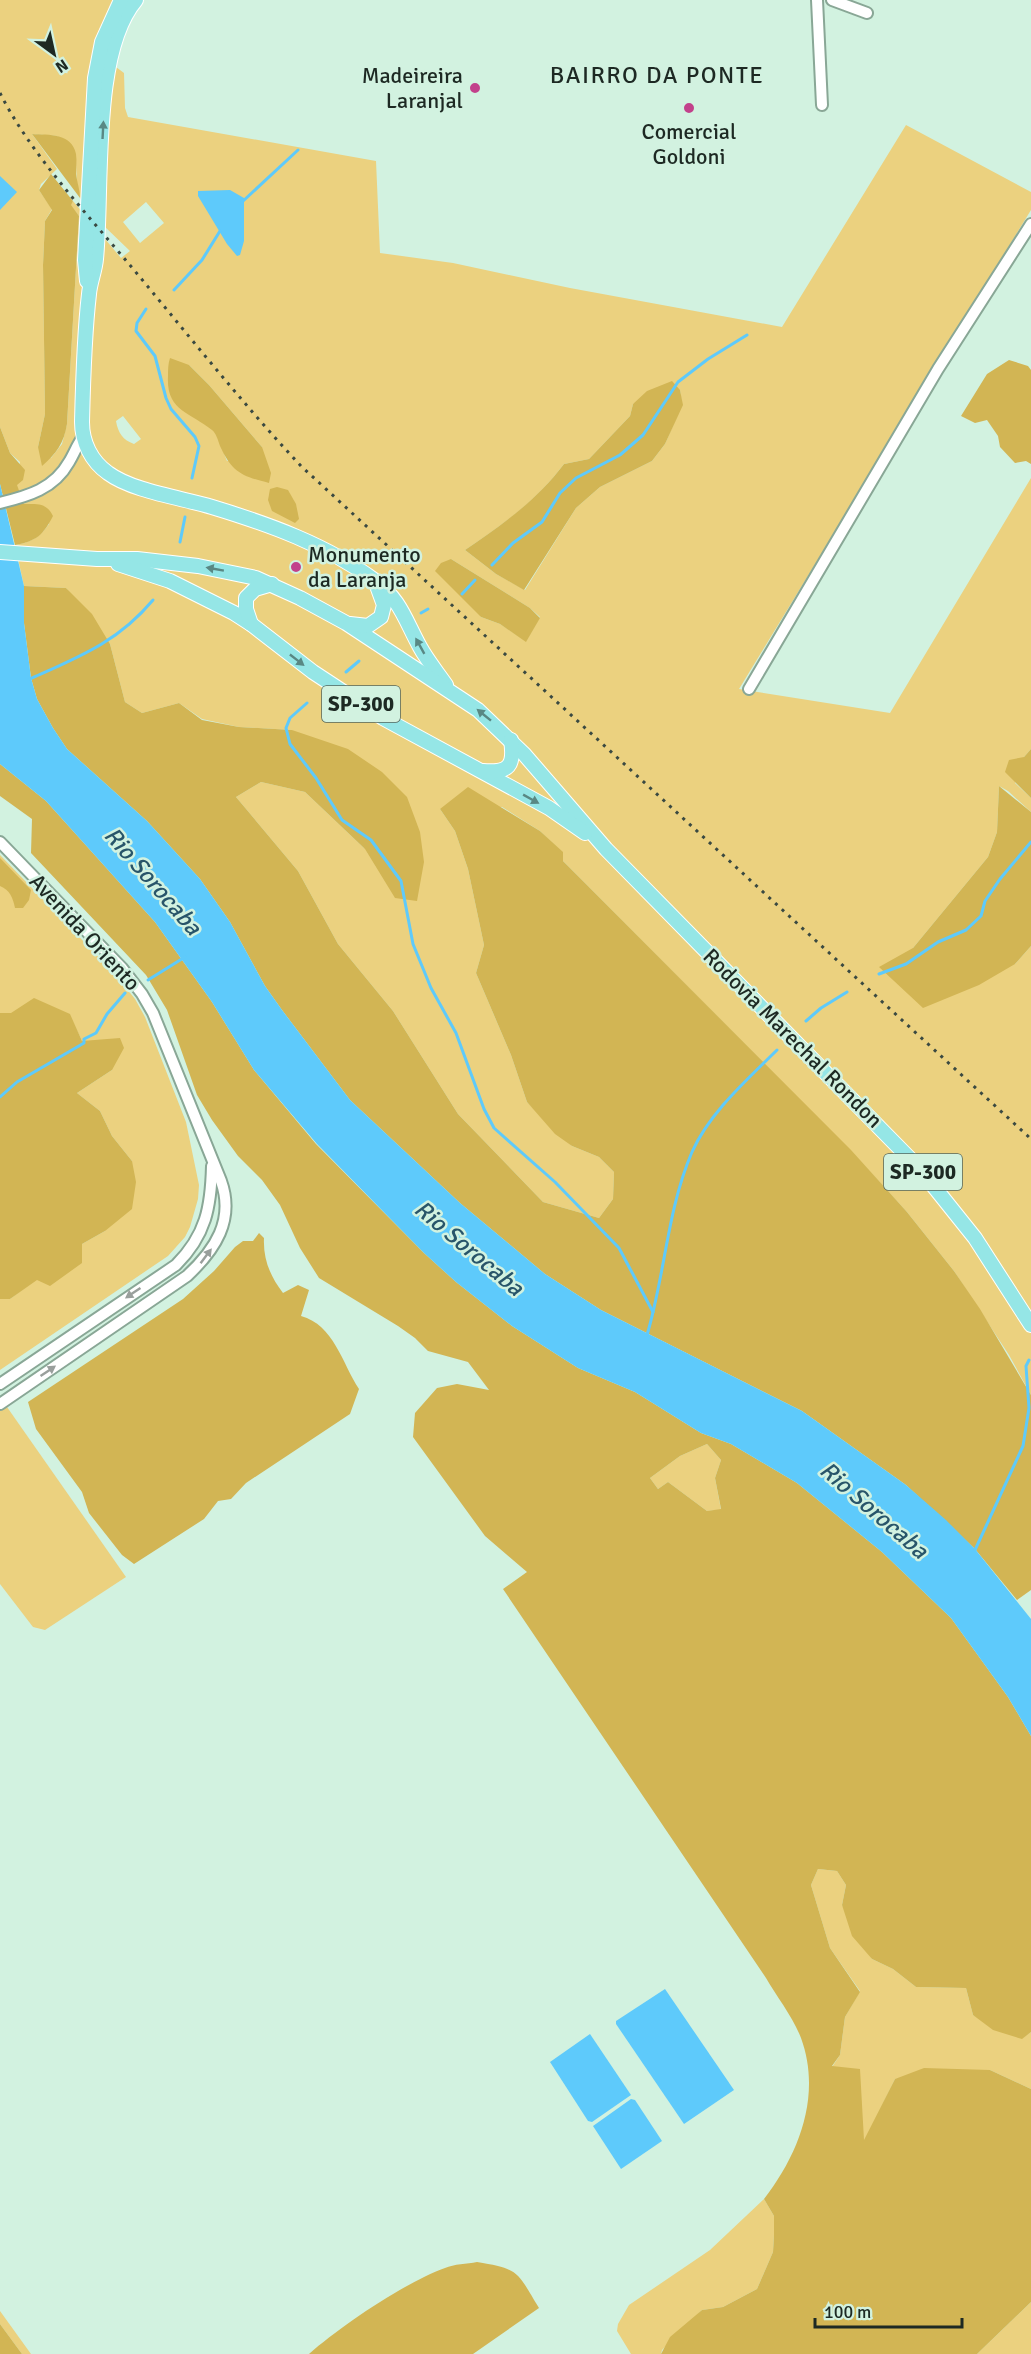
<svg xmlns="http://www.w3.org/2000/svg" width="1031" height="2354" viewBox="0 0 1031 2354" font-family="Signika,sans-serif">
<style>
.green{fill:#ebd17f;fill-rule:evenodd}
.forest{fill:#d2b554;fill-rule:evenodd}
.water{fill:#5ecafb}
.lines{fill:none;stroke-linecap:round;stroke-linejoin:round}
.stream{stroke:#5ecafb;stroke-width:3}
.minor-casing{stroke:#89a796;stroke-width:14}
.major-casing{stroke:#fff;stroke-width:16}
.minor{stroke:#fff;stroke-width:10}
.major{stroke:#95e6e6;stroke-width:14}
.rail{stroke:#3a4941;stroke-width:3;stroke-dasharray:3 6;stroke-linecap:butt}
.oneway{fill:#598884}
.oneway2{fill:#999f9c}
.poi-dot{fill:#c2418b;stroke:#d2f2e0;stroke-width:2}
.labels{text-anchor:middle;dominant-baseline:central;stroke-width:5;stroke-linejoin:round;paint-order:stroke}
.shield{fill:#d2f2e0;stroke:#53655c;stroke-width:1.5}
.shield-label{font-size:21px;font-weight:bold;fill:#1d2923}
.poi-label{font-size:22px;fill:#1d2923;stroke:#d2f2e0;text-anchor:end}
.street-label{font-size:22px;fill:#1d2923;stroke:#d2f2e0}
.neighbourhood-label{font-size:24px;letter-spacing:1.5px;fill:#1d2923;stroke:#d2f2e0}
.water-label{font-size:24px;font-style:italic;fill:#28556a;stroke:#d2f2e0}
</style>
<rect width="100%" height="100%" fill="#d2f2e0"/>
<!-- green -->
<g class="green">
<path d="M0 0H115L83 203C76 193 76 167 76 155L57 136 32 134 57 169 41 184 39 190 52 209 45 221 43 265 45 414 38 447 51 458 62 444 67 424 79 216 70 205 73 201 121 258 130 251 103 225 109 96 116 67 124 73 125 108 128 117 376 161 380 253 453 263 570 288 782 327 906 125 1031 192V210L739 689 890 713 1031 478V749L1024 757 1015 783 1031 798V812L1008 791 999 786 997 832 988 857 913 948 1015 964 1031 946V1395L1009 1355 954 1271 907 1212 851 1151 563 861 562 852 540 831 502 807 440 809 455 831 468 869 484 945 476 973 511 1055 527 1102 572 1146 599 1157 614 1172 613 1199 599 1218 543 1202 458 1114 393 1011 338 944 298 871 236 797 261 782 305 792 365 849 395 898 292 730 239 727 202 719 179 703 142 713 125 702 110 644 66 588 24 586 15 545C31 542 39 538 49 524L32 504H24L16 484 20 462 10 453 0 427ZM146 202 164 223 140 243 123 222ZM189 365 209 385 262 447 227 461ZM680 390 682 405 665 444 652 461 600 487 576 508 525 590 496 574 465 550C504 524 536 501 564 464L589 459 630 416 633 404ZM123 416 141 439 134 444C123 440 118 433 116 421ZM451 559 530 608 540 617 526 641 500 624 481 617Z"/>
<path d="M0 855 115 974 135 999 145 1017 186 1122 199 1185 198 1199 190 1227 185 1237 168 1256 0 1370V1299H10L82 1244 105 1231 132 1161 112 1136 100 1111 77 1093 112 1070 82 1041 69 1014 0 1013Z"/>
<path d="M0 1397 126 1577 45 1630 33 1627 0 1584Z"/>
<path d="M707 1444 721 1460 715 1478 721 1510 707 1511 668 1482 658 1489 650 1478 680 1456Z"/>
<path d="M818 1869 837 1871 846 1885 842 1905 872 1959 893 1969 916 1987 966 1988 973 2015 1022 2038 1031 2032V2089L990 2070 895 2079 864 2142 832 2067 840 2055 845 2017 860 1991 830 1948 811 1885Z"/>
<path d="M764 2199 774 2216V2235L773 2252 757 2289 723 2307 702 2310 662 2350 661 2354H631L617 2331 618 2324 629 2305 710 2250Z"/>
<path d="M1031 2302V2354H977Z"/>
<path d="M0 2311 31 2354H22L0 2324Z"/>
</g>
<!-- forest -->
<g class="forest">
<path d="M32 134C49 135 72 133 76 154 77 161 76 168 76 174 77 182 80 190 80 198Z"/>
<path d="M51 174 73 201 71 205 79 216 67 424C64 443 56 454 42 466L38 447 45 414 43 265 45 221 52 210 39 190Z"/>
<path d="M170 358 189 365 209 385 262 447 271 473 269 483C241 476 232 472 220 446 218 440 216 433 212 430 190 412 166 411 168 376 168 370 168 364 170 358Z"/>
<path d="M1009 360 1028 366 1031 370V464L1026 461 1015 463 1000 447 998 436 987 420 975 423 961 416 987 374Z"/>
<path d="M672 381 680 390 683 405 665 444 652 461 600 487 576 508 524 590 496 574 465 550C503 524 536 501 564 464L589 459 630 416 633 404 647 391Z"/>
<path d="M0 427 10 453 25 470 23 480 17 485 24 504C37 504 46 502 53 516 43 535 37 541 15 545L0 484Z"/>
<path d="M277 487 288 490 296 504 299 519 295 523 272 511 268 500 270 489Z"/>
<path d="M451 559 530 608 540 618 526 642 500 624 481 617 435 571 441 563Z"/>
<path d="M24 586 66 588 92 614 110 644 125 702 142 713 179 703 202 720 239 727 292 730 348 749 382 772 407 797 420 832 424 862 417 901 395 898 365 849 305 792 261 782 236 797 298 871 338 944 393 1011 458 1114 543 1202 599 1218 613 1199 614 1172 599 1157 572 1146 555 1134 527 1102 511 1055 476 973 484 945 468 869 455 831 440 809 468 787 540 831 563 852V861L851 1150 907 1212 954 1271 980 1309 1031 1395V1590L1017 1600 975 1549 906 1485 802 1411 601 1310 545 1274 460 1203 350 1100 282 1010 265 986 230 922 200 879 147 821 67 749 53 728 37 699 31 678 24 623Z"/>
<path d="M1031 749V798L1005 772 1009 760 1024 757Z"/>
<path d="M0 764 46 801 155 922 212 1002 254 1070 316 1144 424 1253 456 1282 512 1326 578 1368 635 1392 701 1433 731 1444 797 1483 882 1552 951 1618 1008 1697 1031 1736V2032L1022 2039 993 2030 973 2015 966 1988 916 1987 893 1969 872 1959 852 1936 842 1905 846 1885 837 1871 818 1869 811 1885 830 1948 860 1992 845 2017 840 2055 832 2066 860 2069 864 2140 895 2079 924 2068 990 2070 1031 2089V2302L977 2354H661L670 2337 702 2310 723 2307 757 2289 773 2252 774 2235V2216L764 2199C799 2154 822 2095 801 2038 793 2017 777 1997 766 1978L503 1589 527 1572 485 1536 413 1437 415 1413 437 1388 457 1384 489 1390 468 1362 428 1351 415 1338 398 1326 319 1278 300 1248 280 1205 262 1180 238 1156 212 1120 197 1095 167 1010 146 975 31 853 32 819 0 796ZM707 1444 721 1460 715 1478 721 1509 707 1511 668 1482 658 1489 650 1478 680 1456Z"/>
<path d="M999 786 1031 812V946L1015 964 979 985 923 1008 879 967 913 948 988 857 997 832Z"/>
<path d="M0 858 31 890 29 900 23 908H15C13 898 10 890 0 886Z"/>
<path d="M34 998 70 1014 82 1041 120 1038 124 1048 112 1070 77 1093 100 1111 112 1136 132 1161 136 1182 132 1209 105 1231 82 1244V1263L50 1286 37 1280 10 1299H0V1013H11Z"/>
<path d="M259 1233 264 1238C263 1259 270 1276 283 1293L298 1285 309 1290 301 1316C334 1325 342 1363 359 1389L350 1414 246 1483 231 1499 218 1501 204 1519 134 1564 122 1555 89 1513 82 1492 36 1429 28 1402 183 1299 214 1271 235 1247 243 1241H253Z"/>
<path d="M477 2262C520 2269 517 2272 539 2308L473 2354H309C342 2325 404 2283 445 2268 454 2264 467 2264 477 2262Z"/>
<path d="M0 2324 22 2354H0Z"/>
</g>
<!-- water -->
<g class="water">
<path d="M0 176 17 192 0 210Z"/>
<path d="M230 190 244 198V241L240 255 237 256 227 244 198 196V191Z"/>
<path d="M0 484 24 586V623L31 678 37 699 53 728 67 749 147 821 200 879 230 922 265 986 282 1010 350 1100 460 1203 545 1274 601 1310 802 1411 906 1485 946 1520 975 1549 1031 1619V1736L1008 1697 951 1618 882 1552 797 1483 731 1444 701 1433 635 1392 578 1368 512 1326 456 1282 424 1253 317 1144 254 1070 212 1002 155 922 46 801 0 764Z"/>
<path d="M665 1989 734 2090 684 2124 616 2024V2021Z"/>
<path d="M590 2034 631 2095 592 2122 588 2121 550 2062Z"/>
<path d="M631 2099 635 2100 662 2141 621 2169 593 2126Z"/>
</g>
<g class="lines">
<!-- stream -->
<g class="stream">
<path d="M242 202 298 150"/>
<path d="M174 290 202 260 220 231"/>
<path d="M146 309 137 323 136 331 155 356 166 398 171 409 195 437 199 446 192 478"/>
<path d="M180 542 185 517"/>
<path d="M492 565 513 543 542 522 560 493 576 478 620 455 643 435 678 382 708 359 747 335"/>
<path d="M462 594 475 580"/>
<path d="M421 613 428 609"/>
<path d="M346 672 359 661"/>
<path d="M30 679C79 657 118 642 153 600"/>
<path d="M307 703 290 718 286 728 290 744 316 778 342 820 371 840 401 881 413 944 431 988 456 1033 484 1109 494 1128 555 1182 619 1248 653 1312"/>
<path d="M879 974 906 964 938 942 966 930 981 916 985 901 1000 879 1031 842"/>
<path d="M148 980 185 957"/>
<path d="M806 1021 821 1008 847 992"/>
<path d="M0 1097 17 1082 84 1043V1039L96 1033 107 1014 125 993"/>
<path d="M647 1335C665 1275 667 1210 692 1152 710 1112 747 1080 777 1050"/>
<path d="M975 1550 1023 1446 1029 1408 1026 1366 1029 1360"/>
</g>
<!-- minor casing -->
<g class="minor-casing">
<g id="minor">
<path d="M817 0 822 105"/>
<path d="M832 0 867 13"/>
<path d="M0 503C28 496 54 489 69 462 74 454 77 445 83 437"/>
<path d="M749 689 938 369 1031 224"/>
<path d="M0 842 122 968 142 994 153 1013 221 1181C235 1220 215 1250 187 1276L0 1404"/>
<path d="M0 1384 176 1265C206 1235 211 1207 212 1166"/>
</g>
</g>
<!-- major casing -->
<g class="major-casing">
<g id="major">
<path d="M136 0C91 53 103 189 96 259 95 271 90 282 89 294 84 337 83 380 82 422 82 442 91 461 108 473 132 491 182 498 212 507 268 524 327 545 374 580 401 600 405 620 420 647 427 660 437 672 446 685"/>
<path d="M87 281 85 260 95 78 102 42 121 0"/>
<path d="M0 552 97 559H137L198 566 256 578 300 598 346 623 478 710 524 754 606 849 919 1168 975 1238 1031 1325"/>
<path d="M118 564 170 581 234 613 251 624 313 672 383 718 549 808 585 833"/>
<path d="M251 624 246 609V598L255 589 272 584"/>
<path d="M350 624 368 626 381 617 384 605 376 583"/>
<path d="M483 771C509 773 515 766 511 740"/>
</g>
</g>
<!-- minor -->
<use href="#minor" class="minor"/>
<!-- major -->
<use href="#major" class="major"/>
<!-- rail -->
<path class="rail" d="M0 93C30 153 86 213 129 264 186 332 241 402 301 466L1031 1139"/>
</g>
<!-- one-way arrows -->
<defs><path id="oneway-solid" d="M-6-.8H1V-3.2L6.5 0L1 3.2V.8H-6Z" transform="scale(1.5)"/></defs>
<g class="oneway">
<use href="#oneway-solid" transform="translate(103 130) rotate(-87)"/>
<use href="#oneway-solid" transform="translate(215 569) rotate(-170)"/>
<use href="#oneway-solid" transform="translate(420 646) rotate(-119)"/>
<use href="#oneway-solid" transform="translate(297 660) rotate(38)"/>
<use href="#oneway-solid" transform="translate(484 715) rotate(-141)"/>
<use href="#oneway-solid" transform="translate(531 799) rotate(29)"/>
</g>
<g class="oneway2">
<use href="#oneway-solid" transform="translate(206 1256) rotate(-53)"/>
<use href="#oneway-solid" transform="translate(133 1293) rotate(146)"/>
<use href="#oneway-solid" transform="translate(48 1371) rotate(-34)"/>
</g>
<!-- markers -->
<g class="poi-dot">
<circle cx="475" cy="88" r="6"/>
<circle cx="689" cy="108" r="6"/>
<circle cx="296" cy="567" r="6"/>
</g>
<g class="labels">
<!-- shield labels -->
<g class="shield">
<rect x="322" y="686" width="78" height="36" rx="4.5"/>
<rect x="884" y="1154" width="78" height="36" rx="4.5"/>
</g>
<g class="shield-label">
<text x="361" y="704">SP-300</text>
<text x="923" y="1172">SP-300</text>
</g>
<!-- poi labels -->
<g class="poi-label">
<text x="463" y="75">Madeireira<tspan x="463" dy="25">Laranjal</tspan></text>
<text x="689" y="131" text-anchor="middle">Comercial<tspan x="689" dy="25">Goldoni</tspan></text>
<text x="308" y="554" text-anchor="start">Monumento<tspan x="308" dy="25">da Laranja</tspan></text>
</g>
<!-- street labels -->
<g class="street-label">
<text transform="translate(85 932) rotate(47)">Avenida Oriento</text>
<text transform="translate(793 1038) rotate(45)">Rodovia Marechal Rondon</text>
</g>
<!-- neighbourhood labels -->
<g class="neighbourhood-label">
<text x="657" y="75">BAIRRO DA PONTE</text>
</g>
<!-- water labels -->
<g class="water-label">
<text transform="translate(153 881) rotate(49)">Rio Sorocaba</text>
<text transform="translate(469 1248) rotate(40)">Rio Sorocaba</text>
<text transform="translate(874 1510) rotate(41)">Rio Sorocaba</text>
</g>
</g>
<!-- north arrow -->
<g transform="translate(54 54) rotate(147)" stroke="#d2f2e0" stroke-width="4.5" paint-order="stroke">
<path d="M0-4.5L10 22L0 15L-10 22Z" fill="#1d2923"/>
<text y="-9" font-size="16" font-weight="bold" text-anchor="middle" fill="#1d2923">N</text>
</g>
<!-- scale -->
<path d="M815 2318v9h147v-9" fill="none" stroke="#1d2923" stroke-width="3"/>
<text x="824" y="2318" font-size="18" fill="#1d2923" stroke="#d2f2e0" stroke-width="4.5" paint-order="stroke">100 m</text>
</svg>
